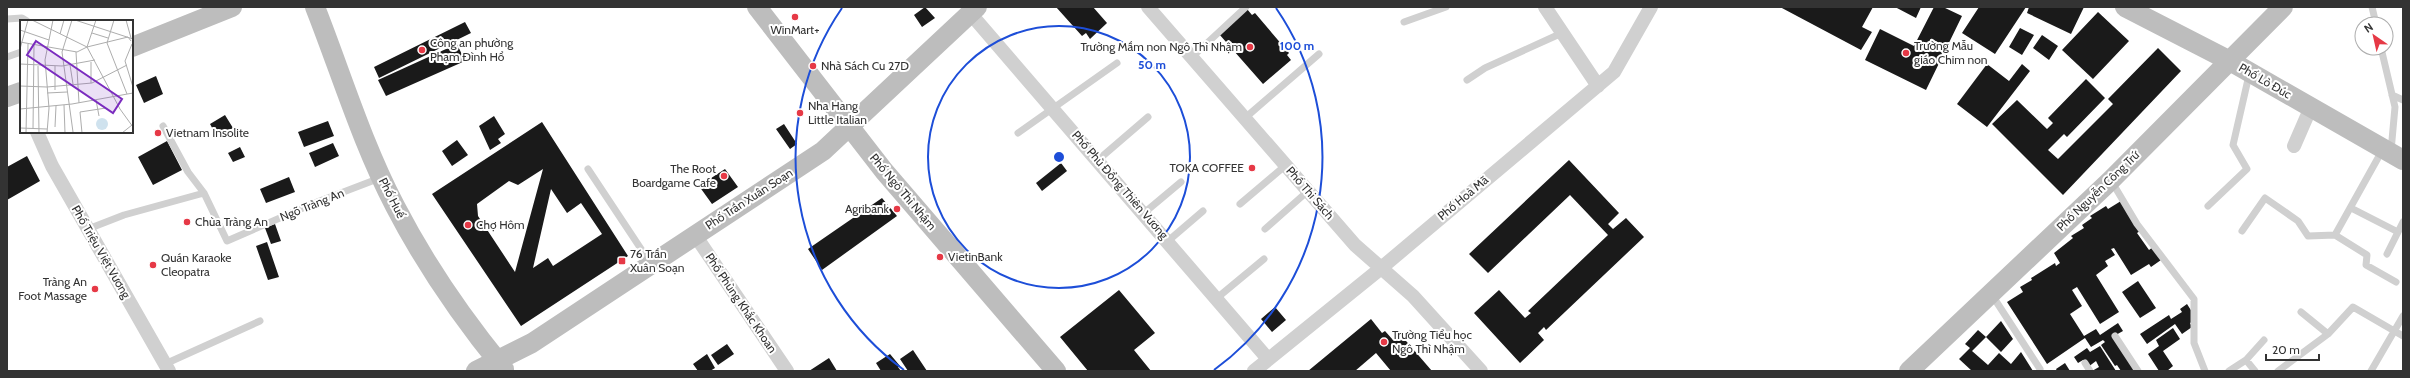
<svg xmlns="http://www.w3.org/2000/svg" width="2410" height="378" viewBox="0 0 2410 378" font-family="Cabin,sans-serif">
  <rect width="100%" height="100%" fill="#fff"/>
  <path fill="#1a1a1a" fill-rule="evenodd" d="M925,7L935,18L922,27L914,15Z
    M1056,7H1093L1107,23L1090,39L1086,33L1082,36Z
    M1780,7H1873L1862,27L1872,32L1861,50Z
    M1895,7H1921L1916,18Z
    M1934,7H1943L1962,16L1926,90L1865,60L1880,29L1914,46Z
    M1979,7H2026L1995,54L1962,33Z
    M2029,7H2084L2071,34L2027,13Z
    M1247,9L1252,15L1255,13L1289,53L1287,55L1291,60L1263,84L1219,34Z
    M2098,12L2129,41L2093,79L2062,50Z
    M465,22L471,33L379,78L374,67Z
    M2020,28L2034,35L2022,55L2009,47Z
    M2042,35L2058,46L2049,60L2033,48Z
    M457,44L465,61L386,96L378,80Z
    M2158,48L2181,71L2063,195L1992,124L2017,100L2047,129L2053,123L2048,118L2086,79L2105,98L2067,137L2064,134L2048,150L2058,159L2113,104L2108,99Z
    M1987,64L2009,81L2022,64L2030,71L1987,127L1957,104Z
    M156,76L163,94L144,103L136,85Z
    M225,115L233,128L217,137L210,124Z
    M494,116L505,134L498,139L501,143L490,150L479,126Z
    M328,121L334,136L304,147L298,132Z
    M542,122L628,256L521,326L432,194ZM543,169L515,272L478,216L477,204L509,181L518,185ZM551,189L567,213L581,203L602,234L553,266L548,258L533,268Z
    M784,124L797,144L790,149L776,129Z
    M457,140L468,155L452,166L442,151Z
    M167,141L182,170L153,185L138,157Z
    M333,143L339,156L315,167L309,153Z
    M240,147L245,157L233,162L228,153Z
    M27,156L40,181L7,200V167Z
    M1569,160L1619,213L1608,224L1613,229L1626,218L1644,237L1546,330L1544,327L1538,333L1544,340L1520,363L1474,313L1499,290L1525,318L1531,313L1528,311L1608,235L1570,195L1488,273L1469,254Z
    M1061,163L1067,171L1042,191L1036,183Z
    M725,169L738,187L712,204L699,186Z
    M289,177L295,192L266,203L260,189Z
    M882,198L897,216L822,270L808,249Z
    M2121,201L2140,231L2137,233L2149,250L2153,247L2161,260L2151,267L2149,264L2131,275L2114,248L2111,249L2115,255L2105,261L2108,266L2096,275L2119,312L2100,324L2077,287L2072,290L2082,306L2070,314L2084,336L2096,329L2100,335L2118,323L2123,331L2114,336L2135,370L2121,371L2117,365L2115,366L2101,345L2105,342L2103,340L2091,347L2085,338L2047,364L2007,302L2023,292L2020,287L2032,280L2031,278L2055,263L2056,266L2060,263L2054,253L2073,238L2071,236L2084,228L2082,225L2092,218L2090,216L2106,206L2108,209Z
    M275,224L281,241L271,244L265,228Z
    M267,242L279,277L268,280L256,246Z
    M2138,281L2156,308L2140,318L2122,292Z
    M1119,290L1155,333L1134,350L1151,371H1088L1060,337Z
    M2187,304L2194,315V321L2190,323L2192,327L2182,334L2175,324L2147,344L2140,334L2169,315L2171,319L2182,312L2180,309Z
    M1275,307L1286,320L1272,332L1261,319Z
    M1371,319L1382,333L1385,331L1393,340L1400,334L1432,371H1391L1376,353L1355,371H1308Z
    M2001,321L2013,339L2001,352L1986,337Z
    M2173,328L2180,339L2163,351L2173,366L2167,371H2159L2148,354L2159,346L2156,340Z
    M1978,330L1986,337L1972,351L1988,365L1999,353L2011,364L2021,352L2033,371H1972L1959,359L1970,348L1965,344Z
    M727,344L734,354L718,365L711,355Z
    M2100,346L2116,371H2092L2099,367L2096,361L2088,367L2083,360L2078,363L2074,357L2087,348L2090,352Z
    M913,350L927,371H908L900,359Z
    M707,354L715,368L710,371H698L693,364Z
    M890,354L900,366L898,367L901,371H881L876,363Z
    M829,358L837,371H809Z
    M2065,363L2070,371H2057L2056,369Z"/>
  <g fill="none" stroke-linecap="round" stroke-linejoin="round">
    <path stroke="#d0d0d0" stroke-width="7" d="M2372,7L2376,24
      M7,19L22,18L27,21
      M1404,22L1446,7
      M2381,48L2395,107L2391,151
      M7,57L21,52
      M1192,57L1246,7
      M1467,80L1485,68L1562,33
      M2392,95L2403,100
      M1245,118L1319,54
      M163,126L188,172L204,193L227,241L312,204L380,178
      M1018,133L1117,63
      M1098,160L1148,117
      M588,169L651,264
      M2112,182L2137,224L2194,299V343L2205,371
      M1240,204L1286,165
      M2208,206L2247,169L2233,145L2249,75
      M2351,208L2398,232
      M1144,213L1181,182
      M88,229L124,215L204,193
      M1265,229L1308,191
      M2242,231L2265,198L2298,221L2308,236L2335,235L2367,255L2366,265L2396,282
      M2335,235L2383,149
      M1168,241L1203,211
      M2387,254L2403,222
      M1992,295L2040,369
      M1217,298L1264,259
      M2301,312L2328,334
      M2115,336L2138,371
      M2246,360L2264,340
      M2085,363L2090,371
      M165,364L260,321
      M2229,371L2246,360L2255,371
      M2278,371L2328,334L2353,307L2403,336
      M2371,371L2403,316"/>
    <path stroke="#d0d0d0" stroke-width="14" d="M1148,7L1355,245L1413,296L1481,371
      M1545,7L1598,86
      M970,13L1268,359
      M37,132L52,166L169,371
      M2294,146L2311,107
      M695,235L787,371
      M1254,371L1380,269L1614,72L1651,7"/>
    <path stroke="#bdbdbd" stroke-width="20" d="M315,7C341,73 362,143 395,206C425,264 463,319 504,369
      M757,7L884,171L1056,371
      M2125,7L2230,61L2403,160
      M132,47L232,7
      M7,97L21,92
      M476,371L532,343L823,151L977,7
      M1909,371L2111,180L2283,7"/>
  </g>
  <g fill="none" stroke="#1d4ed8" stroke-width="2">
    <circle cx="1059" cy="157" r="131"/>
    <path d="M904 370A263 263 0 0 1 842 8M1276 8A263 263 0 0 1 1214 370"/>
  </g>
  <g fill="#e63946" stroke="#fff" stroke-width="1.5">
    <circle cx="795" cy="17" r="4"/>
    <circle cx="1250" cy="47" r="4"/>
    <circle cx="422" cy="50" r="4"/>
    <circle cx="1906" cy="53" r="4"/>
    <circle cx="813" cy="66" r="4"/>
    <circle cx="800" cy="113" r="4"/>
    <circle cx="158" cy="133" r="4"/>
    <circle cx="1252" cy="168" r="4"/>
    <circle cx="724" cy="176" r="4"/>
    <circle cx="897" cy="209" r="4"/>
    <circle cx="187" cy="222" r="4"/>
    <circle cx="468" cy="225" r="4"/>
    <circle cx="940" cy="257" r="4"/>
    <rect x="618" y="257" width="8" height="8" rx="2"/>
    <circle cx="153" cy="265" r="4"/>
    <circle cx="95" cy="289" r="4"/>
    <circle cx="1384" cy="342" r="4"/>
  </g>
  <g text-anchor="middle" stroke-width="4" stroke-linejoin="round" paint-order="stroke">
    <g font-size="12" fill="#333" stroke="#fff" text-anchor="start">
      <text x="795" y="34" text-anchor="middle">WinMart+</text>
      <text x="430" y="47">Công an phường<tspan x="430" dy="14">Phạm Đình Hổ</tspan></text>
      <text x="1914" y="50">Trường Mẫu<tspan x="1914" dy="14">giáo Chim non</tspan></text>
      <text x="1242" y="51" text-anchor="end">Trường Mầm non Ngô Thì Nhậm</text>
      <text x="821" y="70">Nhà Sách Cu 27D</text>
      <text x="808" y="110">Nha Hang<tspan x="808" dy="14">Little Italian</tspan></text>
      <text x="166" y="137">Vietnam Insolite</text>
      <text x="1244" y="172" text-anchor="end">TOKA COFFEE</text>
      <text x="716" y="173" text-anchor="end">The Root<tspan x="716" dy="14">Boardgame Cafe</tspan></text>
      <text x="889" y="213" text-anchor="end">Agribank</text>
      <text x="195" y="226">Chùa Tràng An</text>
      <text x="476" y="229">Chợ Hôm</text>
      <text x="630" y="258">76 Trần<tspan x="630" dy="14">Xuân Soạn</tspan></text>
      <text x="948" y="261">VietinBank</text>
      <text x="161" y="262">Quán Karaoke<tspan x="161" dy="14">Cleopatra</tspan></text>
      <text x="87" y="286" text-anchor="end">Tràng An<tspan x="87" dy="14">Foot Massage</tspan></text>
      <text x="1392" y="339">Trường Tiểu học<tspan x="1392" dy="14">Ngô Thì Nhậm</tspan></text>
    </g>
    <g font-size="12" fill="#333" stroke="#fff">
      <text transform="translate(2265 81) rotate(30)" y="4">Phố Lò Đúc</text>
      <text transform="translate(1120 185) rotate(49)" y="4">Phố Phù Đổng Thiên Vương</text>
      <text transform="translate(2098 191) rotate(-44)" y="4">Phố Nguyễn Công Trứ</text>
      <text transform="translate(903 192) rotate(50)" y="4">Phố Ngô Thì Nhậm</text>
      <text transform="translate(1310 193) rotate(49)" y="4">Phố Thi Sách</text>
      <text transform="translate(392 198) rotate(63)" y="4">Phố Huế</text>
      <text transform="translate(1463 198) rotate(-40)" y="4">Phố Hoà Mã</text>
      <text transform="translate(749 199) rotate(-33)" y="4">Phố Trần Xuân Soạn</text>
      <text transform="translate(312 205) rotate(-22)" y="4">Ngõ Tràng An</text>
      <text transform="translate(101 252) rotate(60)" y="4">Phố Triệu Việt Vương</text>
      <text transform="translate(741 303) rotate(56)" y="4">Phố Phùng Khắc Khoan</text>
    </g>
  </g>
  <g transform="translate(20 20)">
    <rect width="113" height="113" fill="#fff"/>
    <path d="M76 104a6 6 0 1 1 12 0a6 6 0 1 1-12 0Z" fill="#cfe2ee"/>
    <path fill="none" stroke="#adadad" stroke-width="1" d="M12,0L67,27M52,0L42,32L53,112M55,0L113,19M106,0L111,18M0,10L29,20M72,13L88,18M40,14L44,0M0,22L57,32L67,27L108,17L111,21M87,23L107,74M87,23L94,0M112,24L105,41L113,67M67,27L100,89L113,107M67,27L76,0M0,29L8,0M56,32L59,83M0,44L42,46L75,40M50,45L53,64M18,46L19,113M35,46V70M71,63V42M0,66L27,67L72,63L107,45M27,73L47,72M76,80L79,96M44,85L45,113M0,89L52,84L113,73M35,107L36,86M0,108L27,109M13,109L14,25M6,113L8,24M27,113L29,88L25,40L33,0M62,113L60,92L86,88M102,113L112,105"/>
    <path fill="#7b2cbf" fill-opacity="0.15" stroke="#7b2cbf" stroke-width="2" d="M16,21L102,79L93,93L7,35Z"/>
    <rect width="113" height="113" fill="none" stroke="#333" stroke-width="2"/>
  </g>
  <circle cx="1059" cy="157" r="6" fill="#1d4ed8" stroke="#fff" stroke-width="2"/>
  <g font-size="12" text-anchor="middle" font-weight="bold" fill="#1d4ed8" stroke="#fff" stroke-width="4" stroke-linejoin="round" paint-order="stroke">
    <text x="1297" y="50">100 m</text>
    <text x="1152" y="69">50 m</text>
  </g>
  <rect width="2410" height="378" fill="none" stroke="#333333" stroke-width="16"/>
  <g transform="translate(2374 36) rotate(326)"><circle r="19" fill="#ffffff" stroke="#adadad"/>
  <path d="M0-3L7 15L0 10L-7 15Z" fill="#e63946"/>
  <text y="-6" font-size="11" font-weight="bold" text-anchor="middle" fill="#333333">N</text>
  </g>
  <path d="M2266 354v6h53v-6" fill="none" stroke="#333333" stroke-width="2"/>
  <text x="2272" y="354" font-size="12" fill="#333333" stroke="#ffffff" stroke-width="3" paint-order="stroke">20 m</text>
</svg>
